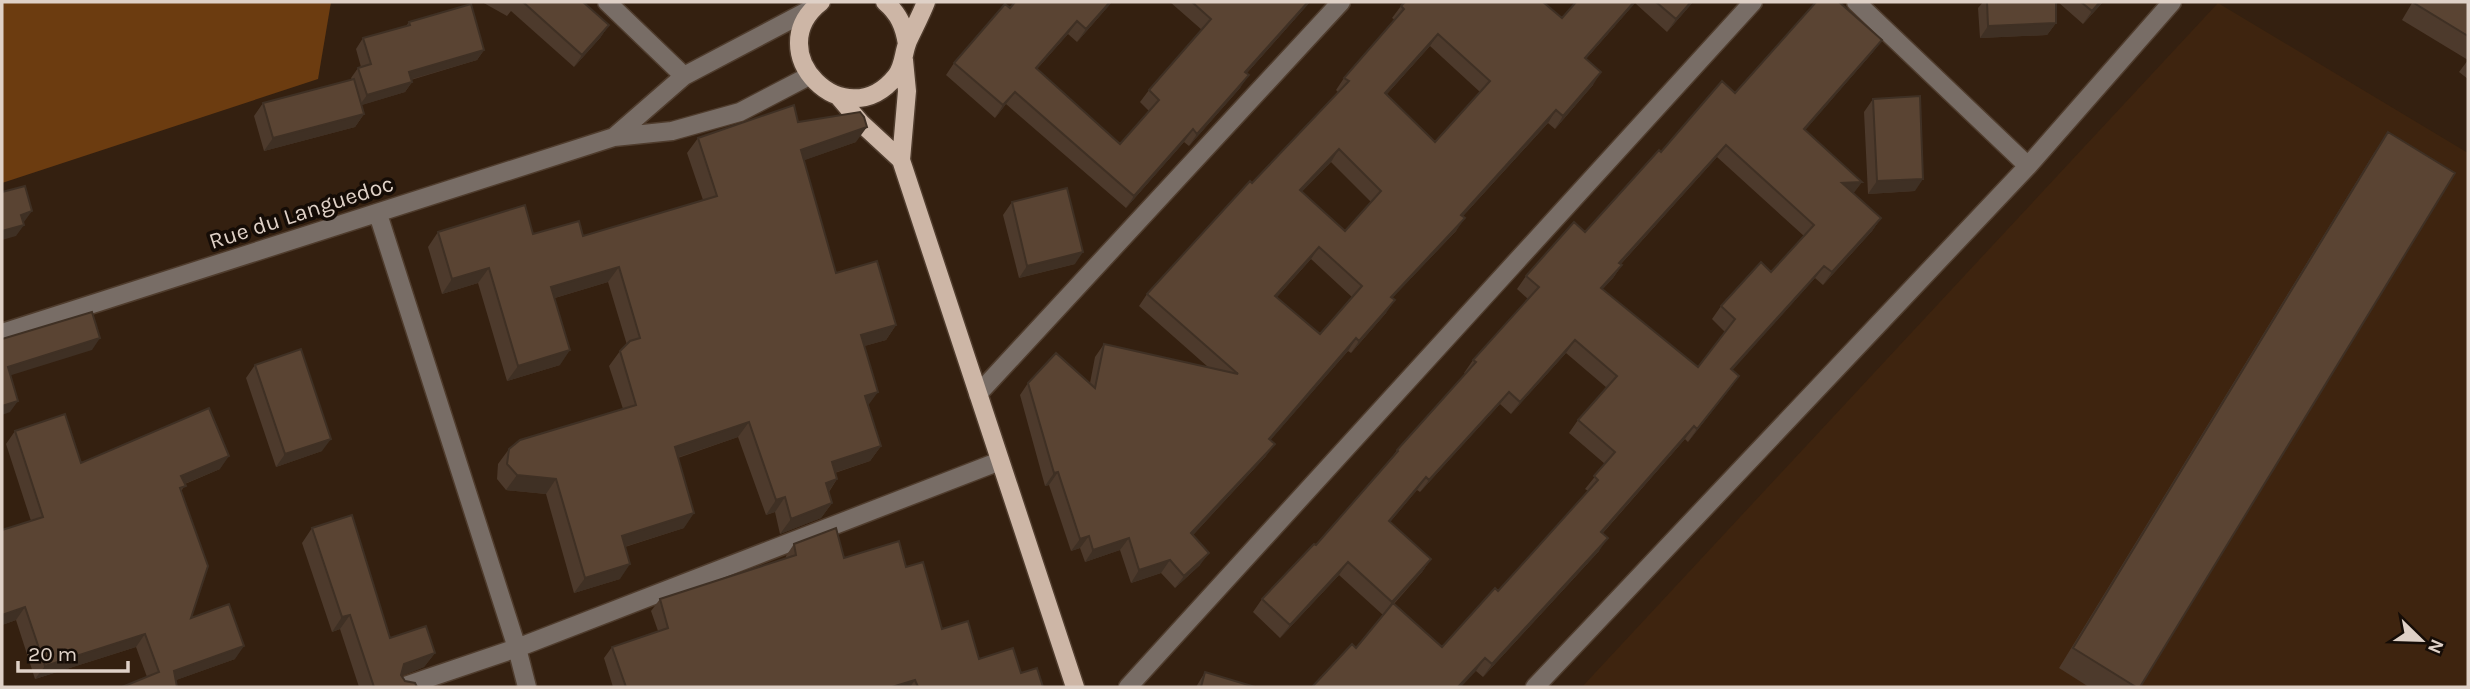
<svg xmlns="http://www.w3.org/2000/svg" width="2470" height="689" viewBox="0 0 2470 689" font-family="Karla,sans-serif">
  <rect width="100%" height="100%" fill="#342010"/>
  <path fill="#3e240f" d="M2218,3L2468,153V687H1582Z"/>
  <path fill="#6c3c10" d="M2,2H331L318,79L2,183Z"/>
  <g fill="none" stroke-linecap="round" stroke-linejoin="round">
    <g stroke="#4f3c2d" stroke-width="21">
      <path id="minor" d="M607,2L684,76
        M1856,2L2028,166
        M614,137L684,76L813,8
        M378,214L517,648L527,687
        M2,333L614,137L672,131L740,112L809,76
        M978,394L1341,2
        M402,687L517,648L1000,461
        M1128,687L1753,2
        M1535,687L2028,166L2172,2"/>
    </g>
    <g stroke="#4f3c2d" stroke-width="21">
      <path id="major" d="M821,2C758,51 845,140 896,76C904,66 903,53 908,41C914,28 921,15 926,2
        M885,2C899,14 904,26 907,44
        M904,60L907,91L901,160L1075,687
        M838,96L861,123L901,160"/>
    </g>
    <use href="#minor" stroke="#786d66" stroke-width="18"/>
    <use href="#major" stroke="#cdb6a6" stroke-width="18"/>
  </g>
  <path fill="#4d3a2c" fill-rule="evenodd" d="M482,2H583L609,25L600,38L574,67L511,11L507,16Z
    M1112,2L1077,42L1068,34L1037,69L1120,144L1149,111L1140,102L1149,90L1202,30L1170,2H1310L1247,73L1240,88L1189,146L1184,142L1126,208L1006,104L995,118L946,75L954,63L1010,8Z
    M1576,2H1693L1667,32L1635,3L1586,59L1593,85L1555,129L1548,123L1463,216L1456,231L1392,298L1386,313L1351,353L1348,351L1270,440L1266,456L1193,535L1200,565L1175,588L1161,573L1131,583L1120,550L1085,562L1080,548L1071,551L1049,485L1045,486L1020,395L1028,383H1090L1095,357L1104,344L1208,367L1139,306L1147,294L1338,92L1336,90L1344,78L1395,20L1392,18L1401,6L1562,18ZM1430,46L1480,92L1435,142L1387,94ZM1331,162L1371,202L1345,231L1301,192ZM1311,259L1352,297L1320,334L1277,297Z
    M1983,2H2056V23L2047,35L1980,38L1978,8Z
    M2058,2H2103L2083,24Z
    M2410,2H2468V79L2459,72L2468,60L2402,20L2412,3Z
    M409,22L484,50L477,60L411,80L412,82L405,92L361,105L364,114L355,127L264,151L254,116L263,103L352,80L351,78L358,68L361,67L356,49L363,38L406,26Z
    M1873,52L1805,130L1862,182L1853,193L1881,218L1872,231L1823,285L1815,278L1732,370L1739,376L1688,442L1685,439L1603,533L1599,551L1483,677L1476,671L1356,648L1383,615L1339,575L1280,638L1253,612L1262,599L1316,545L1388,463L1397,450L1465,374L1464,373L1473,360L1528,299L1517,289L1526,276L1585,232L1661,152L1735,93ZM1717,157L1804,236L1771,272L1721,306L1712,319L1725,332L1698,367L1602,289L1613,278L1622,265L1621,264ZM1566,353L1607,388L1578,420L1569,433L1605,464L1585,489L1588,491L1498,591L1442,647L1394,604L1422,572L1431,559L1390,522L1417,490L1420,492L1500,404L1511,414Z
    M1873,99L1915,191L1868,194L1864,112Z
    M798,122L856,142L804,160L836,273L896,325L886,340L864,346L868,406L881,446L870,461L835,473L837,479L829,492L832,503L821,518L780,534L775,512L766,515L738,437L678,458L684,528L625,547L620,579L574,593L546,494L506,490L497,479L498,464L509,449L623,409L609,366L620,351L627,345L608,282L555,298L560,365L507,381L478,283L442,294L428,247L438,232L583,236L703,200L687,153L698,138Z
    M2388,132L2140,687H2089L2059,668L2374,153Z
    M1012,202L1075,264L1019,278L1003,215Z
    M255,365L322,451L276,467L246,378Z
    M15,431L81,463L220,469L185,484L181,492L191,618L235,659L176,680L147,677L136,647L35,679L16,620L2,625V530L31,521L6,444Z
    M312,528L390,638L435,653L424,667L402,676L405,681L417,687H359L340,629L332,632L302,543Z
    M794,544L844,558L906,567L942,629L979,659L1021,673L1043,687H613L604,658L612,647L658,631L651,611L660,599L786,558V556Z
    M1205,672L1255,687H1196Z"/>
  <path fill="#3f3024" d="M1110,2H1112L1077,42L1086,29Z
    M1308,2H1310L1237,84L1245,72Z
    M1634,2H1636L1576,70L1585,58Z
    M1691,2H1693L1667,32L1676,19Z
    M2100,2H2103L2083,24L2092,11Z
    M1077,21L1068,34L1027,80L1036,68Z
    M2056,23L2047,35L1980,38L1988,26Z
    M609,25L600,38L574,67L582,55Z
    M1438,34L1430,46L1377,105L1385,93Z
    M1882,40L1873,52L1795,142L1804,129Z
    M484,50L477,60L402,82L409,72Z
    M1601,72L1593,85L1555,129L1563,116Z
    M1249,75L1240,88L1189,146L1197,134Z
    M412,82L405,92L359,106L367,95Z
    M1015,92L1006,104L995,118L1003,105Z
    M1556,110L1548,123L1453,227L1461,215Z
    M364,114L355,127L264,151L273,138Z
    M867,127L856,142L791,165L801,150Z
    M1193,129L1184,142L1126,208L1134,196Z
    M1726,145L1717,157L1610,276L1619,263Z
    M1339,149L1331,162L1291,203L1300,190Z
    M1923,179L1915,191L1868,194L1877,181Z
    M1862,182L1853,194L1842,183Z
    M32,211L24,222L21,215Z
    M1465,218L1456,231L1382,309L1391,297Z
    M1881,218L1872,231L1823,285L1832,272Z
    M24,225L16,236L2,240V231Z
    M1319,247L1311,259L1267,308L1275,296Z
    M1083,252L1075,264L1019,278L1027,266Z
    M1622,265L1613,278L1592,301L1601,288Z
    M1824,266L1815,278L1722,382L1731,369Z
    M619,267L608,282L541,302L551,287Z
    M489,268L478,283L442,294L452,279Z
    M1395,300L1386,313L1351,353L1359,341Z
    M896,325L886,340L851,350L861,335Z
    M100,338L92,350L2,378L8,367Z
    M1356,338L1348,351L1261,451L1269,439Z
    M1575,340L1566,353L1511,414L1520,402Z
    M570,350L560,365L507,381L518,366Z
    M1739,376L1730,389L1688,442L1697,429Z
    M878,392L867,407L865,396Z
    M1509,392L1500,404L1420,492L1429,480Z
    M18,401L10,412L2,415V406Z
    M749,422L738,437L664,462L675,447Z
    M1694,426L1685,439L1592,545L1601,532Z
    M331,439L322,451L276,467L285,454Z
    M1275,444L1266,456L1183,546L1191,533Z
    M881,446L870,461L821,477L832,462Z
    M229,456L220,469L172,489L181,476Z
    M1058,472L1049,485L1045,486L1054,473Z
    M517,475L556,479L546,494L506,490Z
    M1426,477L1417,490L1380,534L1389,521Z
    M837,479L827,494L826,483Z
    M785,497L775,512L766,515L776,500Z
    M832,503L821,518L780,534L791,519Z
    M694,513L684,528L611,551L622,536Z
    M1089,536L1080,548L1071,551L1080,539Z
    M1129,538L1120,550L1085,562L1093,550Z
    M1608,538L1599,551L1483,677L1492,664Z
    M1209,553L1200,565L1175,588L1184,576Z
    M1431,559L1422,572L1383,615L1392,602Z
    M1170,560L1161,573L1131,583L1139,570Z
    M1348,562L1339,575L1280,638L1290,625Z
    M630,564L620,579L574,593L585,578Z
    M25,607L16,620L2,625V615Z
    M350,615L340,629L332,632L342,617Z
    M145,634L136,647L35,679L45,666Z
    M244,646L235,659L165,684L174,671Z
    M435,653L424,667L394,679L404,664Z
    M1485,658L1476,671L1461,687H1458Z
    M915,680L910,687H892Z"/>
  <path fill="#5a4433" stroke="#3f3024" stroke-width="2" fill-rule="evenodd" d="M523,2H583L609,25L582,55Z
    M1015,2H1110L1086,29L1077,21L1036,68L1120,144L1159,100L1149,90L1211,19L1192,2H1308L1245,72L1249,75L1197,134L1193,129L1134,196L1015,92L1003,105L954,63L1005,4L1010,8Z
    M1405,2H1543L1562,18L1576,2H1634L1585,58L1601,72L1563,116L1556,110L1461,215L1465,218L1391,297L1395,300L1359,341L1356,338L1269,439L1275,444L1191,533L1209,553L1184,576L1170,560L1139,570L1129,538L1093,550L1089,536L1080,539L1058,472L1054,473L1028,383L1056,353L1095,388L1104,344L1238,374L1147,294L1250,181L1252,183L1349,81L1344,78L1404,9L1401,6ZM1438,34L1490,81L1435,142L1385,93ZM1339,149L1381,191L1345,231L1300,190ZM1319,247L1362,286L1320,334L1275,296Z
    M1656,2H1691L1676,19Z
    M1816,2H1839L1882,40L1804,129L1862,182L1842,183L1881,218L1832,272L1824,266L1731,369L1739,376L1697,429L1694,426L1601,532L1608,538L1492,664L1485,658L1458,687H1312L1352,644L1356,648L1393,603L1442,647L1495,588L1498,591L1598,480L1594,476L1615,452L1578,420L1617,376L1575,340L1520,402L1509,392L1429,480L1426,477L1389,521L1431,559L1392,602L1348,562L1290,625L1262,599L1314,544L1316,545L1398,451L1397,450L1476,362L1473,360L1539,287L1526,276L1574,222L1585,232L1659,150L1661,152L1722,81L1735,93ZM1726,145L1814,225L1771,272L1761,262L1721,306L1735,319L1698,367L1601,288L1622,265L1619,263Z
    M1987,2H2056V23L1988,26Z
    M2081,2H2100L2092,11Z
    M2415,2H2468V36L2414,3Z
    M471,4L484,50L409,72L412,82L367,95L358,68L371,64L363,38L410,25L409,22Z
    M354,79L364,114L273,138L263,103Z
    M1920,96L1923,179L1877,181L1873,99Z
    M794,105L798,122L860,112L864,117L867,127L801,150L836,273L877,261L896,325L861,335L878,392L865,396L881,446L832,462L837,479L826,483L832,503L791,519L785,497L776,500L749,422L675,447L694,513L622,536L630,564L585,578L556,479L517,475L507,464L509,449L520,440L636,405L620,351L630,341L640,338L619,267L551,287L570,350L518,366L489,268L452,279L438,232L525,205L533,234L579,221L583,236L717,196L698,138Z
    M2388,132L2455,173L2140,687H2136L2073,648Z
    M25,186L32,211L21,215L24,225L2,231V192Z
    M1067,188L1083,252L1027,266L1012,202Z
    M92,312L100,338L8,367L18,401L2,406V339Z
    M301,349L331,439L285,454L255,365Z
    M209,408L229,456L181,476L186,486L180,488L208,566L191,618L229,604L244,646L174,671L177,687H122L159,672L145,634L45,666L25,607L2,615V530L43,517L15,431L65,414L81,463Z
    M352,515L390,638L426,626L435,653L404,664L401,675L405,681L415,683L417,687H374L350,615L342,617L312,528Z
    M836,528L844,558L899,541L906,567L923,562L942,629L968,621L979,659L1013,648L1021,673L1037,668L1043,687H918L915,680L892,687H626L612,647L668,628L660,599L796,555L794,544Z
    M1205,672L1255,687H1201Z"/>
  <g text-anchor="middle" stroke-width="7" stroke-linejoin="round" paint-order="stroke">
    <g font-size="23" fill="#dfd1c7" stroke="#150c06">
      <text transform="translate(301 212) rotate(-18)" y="8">Rue du Languedoc</text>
    </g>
  </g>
  <rect width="2470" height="689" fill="none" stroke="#dfd1c7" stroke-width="7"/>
  <g transform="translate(2421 640) rotate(113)" stroke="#150c06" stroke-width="5" paint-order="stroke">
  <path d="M0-5L12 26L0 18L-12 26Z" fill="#dfd1c7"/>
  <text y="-10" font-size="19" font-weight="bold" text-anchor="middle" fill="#dfd1c7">N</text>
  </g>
  <path d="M18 661v10h110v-10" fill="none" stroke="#dfd1c7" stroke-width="3.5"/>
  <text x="28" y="661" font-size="21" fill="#dfd1c7" stroke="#150c06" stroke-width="5" paint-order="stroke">20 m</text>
</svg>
